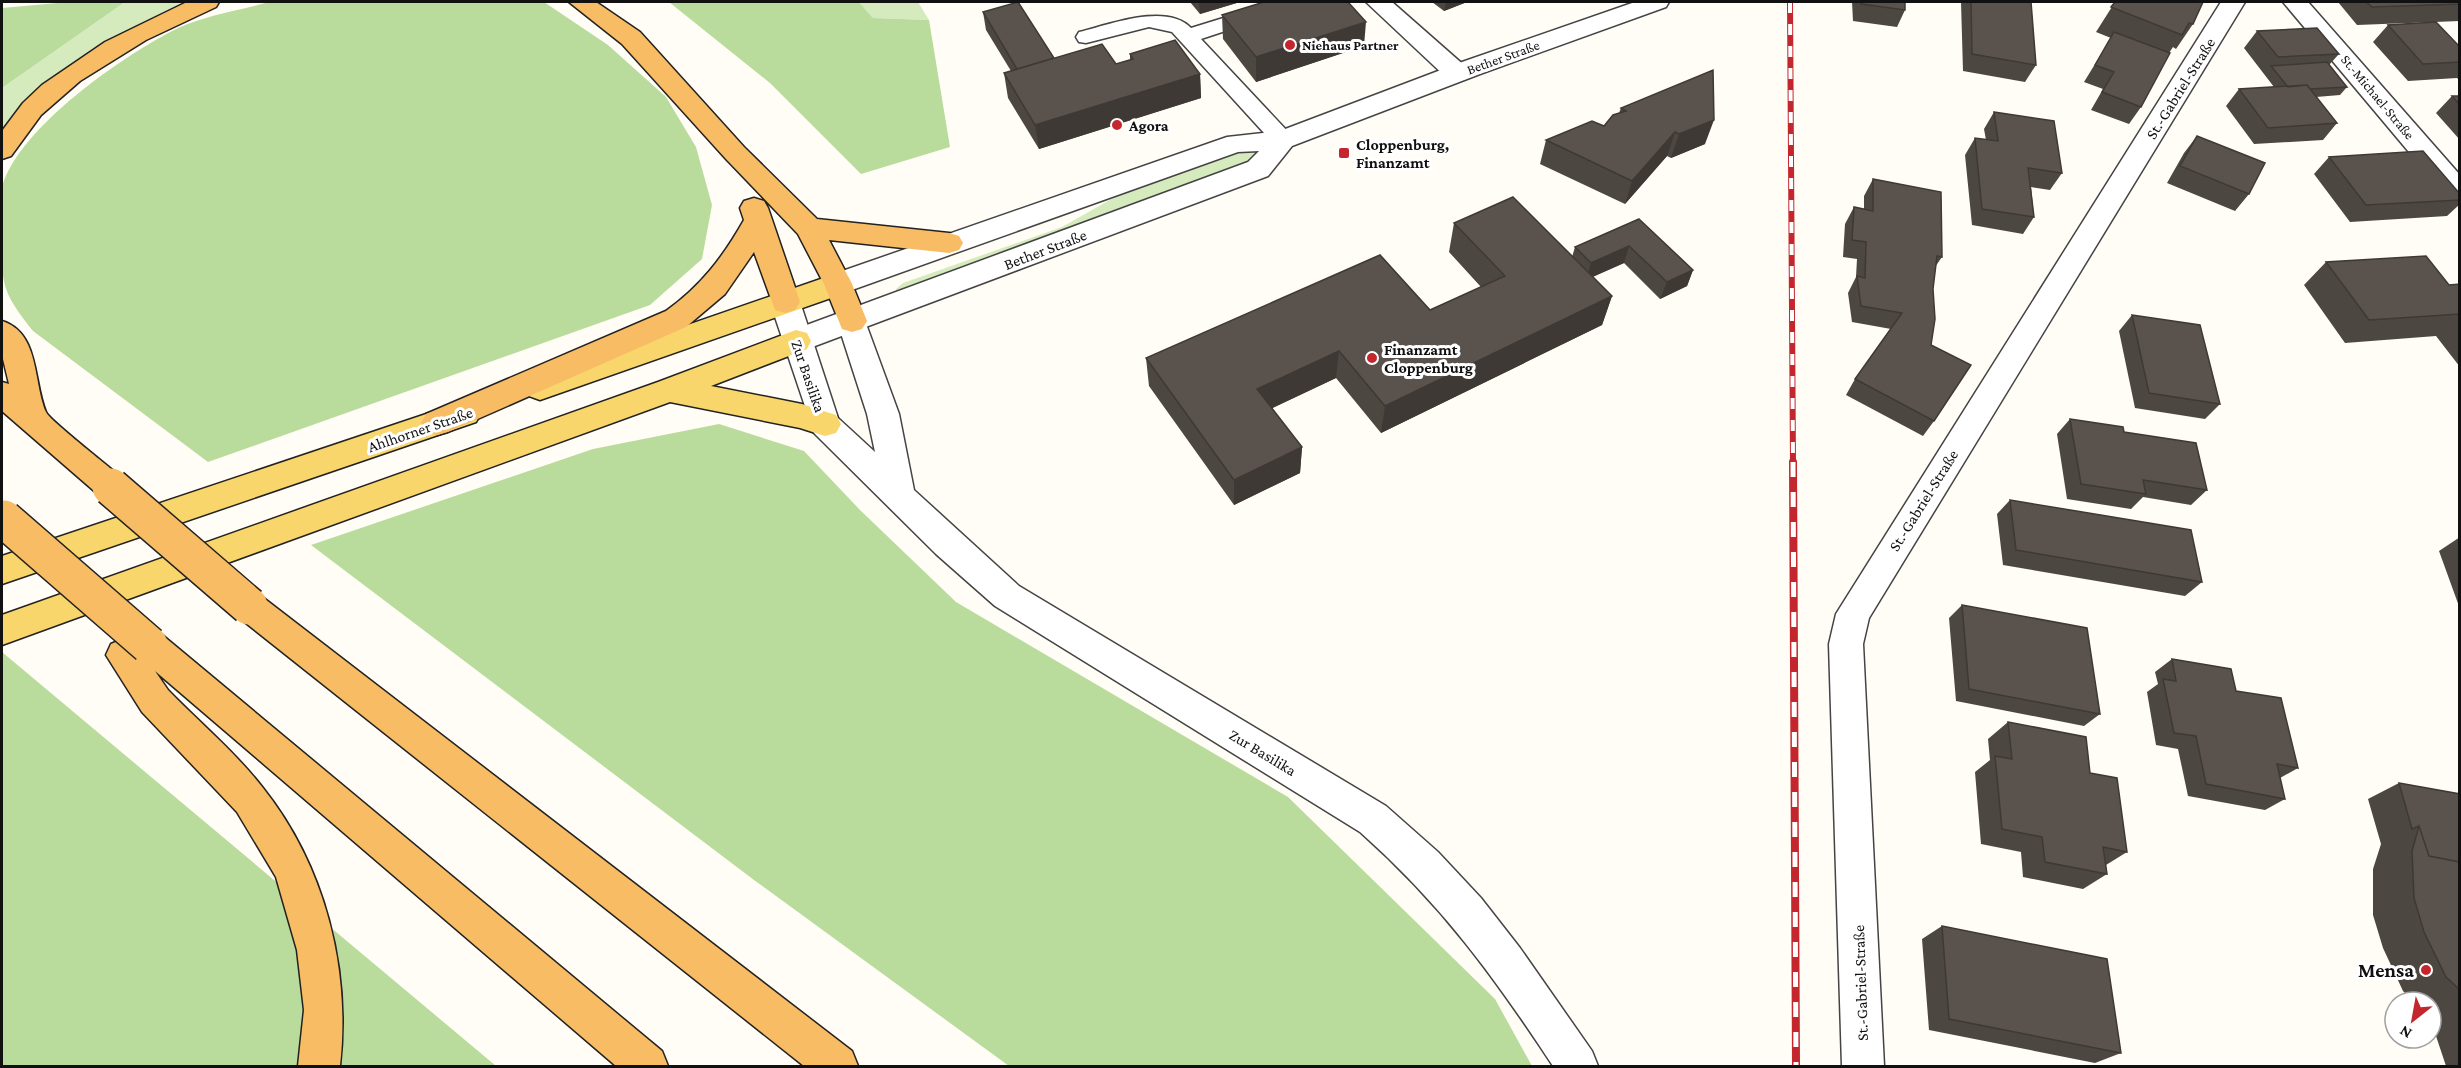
<svg xmlns="http://www.w3.org/2000/svg" width="2461" height="1068" viewBox="0 0 2461 1068" font-family="'Crimson Pro',serif">
  <rect width="100%" height="100%" fill="#fffdf5"/>
  <path fill="#d5ebbd" d="M125,2H183C122,33 36,74 2,135V88Z
    M859,2H918L929,20L873,18Z
    M1242,149L1257,150L1260,155L1259,160L898,295L896,289L903,283L1062,227L1131,188Z"/>
  <path fill="#b9dc9c" d="M69,2H125L2,88V8Z
    M269,2H544L608,45L666,97L696,147L712,205L702,259L650,305L208,462L33,331C0,289 2,285 2,232C2,218 0,199 2,187C19,127 124,55 178,28C203,16 241,10 269,2Z
    M669,2H859L873,18L929,20L950,147L861,174L770,83Z
    M719,424L804,451L860,510L956,602L1288,797L1495,999L1532,1066H1009L754,880L311,545L593,449Z
    M2,652L496,1066H2Z"/>
  <g fill="none" stroke-linecap="round" stroke-linejoin="round">
    <g stroke="#444" stroke-width="3">
      <path id="service" d="M1275,2H1304L1301,6L1201,39L1291,135L1294,140L1291,145L1283,147L1275,145L1172,32L1149,27L1086,43L1079,42L1076,37L1079,32C1108,25 1167,2 1191,28Z"/>
    </g>
    <g stroke="#444" stroke-width="3">
      <path id="minor" d="M1366,2H1392L1466,67L1470,73L1466,79L1457,81L1448,79Z
        M2221,2H2245L1869,618L1863,644L1884,1066H1842L1829,644L1836,614Z
        M2283,2H2308L2460,175V203L2450,201Z
        M785,291L795,294L800,302L838,418L875,452L867,414L837,321L842,313L852,310L862,313L899,414L914,490L1019,586L1386,806L1438,852L1481,898L1520,948L1592,1051L1598,1066H1553C1493,975 1442,905 1360,832L995,606L936,554L814,433L770,302L775,294Z"/>
    </g>
    <g stroke="#444" stroke-width="3">
      <path id="tertiary" d="M1635,2H1669L1666,7L1480,74L1292,146L1268,176L807,349L796,352L785,349L781,341L785,333L1248,162L1259,151L1238,152L838,295L828,292L824,284L828,276L1227,137L1280,131L1462,62Z"/>
    </g>
    <g stroke="#222" stroke-width="3">
      <path id="primary" d="M838,273L848,276L852,284L848,292L540,400L529,396L525,388L529,380Z
        M796,330L807,333L811,341L807,349L711,386L802,404L836,415L841,424L836,433L825,436L800,428L670,402L2,645V615L658,382Z
        M465,401L476,404L481,413L476,422L2,584V556Z"/>
    </g>
    <g stroke="#222" stroke-width="3">
      <path id="trunk" d="M187,2H219L216,7L146,40L80,81L41,115L11,156L2,159V131L23,103L42,85L105,42Z
        M569,2H596L640,32L744,147L817,219L949,233L959,236L963,243L959,250L949,253L829,240L852,284L867,321L862,329L852,332L842,329L824,284L798,234L726,159L622,44Z
        M754,198L764,201L768,208L800,302L795,310L785,313L775,310L754,252L725,294L686,327L448,432L437,435L426,432L421,423L426,414L666,311C701,286 723,257 744,220L740,208L744,201Z
        M2,321C40,333 33,382 46,412C49,420 111,468 122,478L127,487L122,496L111,500L100,496L2,411V382L9,384L2,355Z
        M249,591L261,596L852,1051L858,1066H804L237,616L232,606L237,596Z
        M149,630L161,634L662,1051L668,1066H616L155,671L168,690C198,721 236,753 263,788C325,866 351,969 340,1066H298L304,1010L297,950L276,877L237,812L142,712L106,655L111,644L123,639L133,643L137,634Z"/>
    </g>
    <use href="#service" fill="#fff" fill-rule="evenodd"/>
    <use href="#minor" fill="#fff" fill-rule="evenodd"/>
    <use href="#tertiary" fill="#fff" fill-rule="evenodd"/>
    <use href="#primary" fill="#f9d66b" fill-rule="evenodd"/>
    <use href="#trunk" fill="#f7bc64" fill-rule="evenodd"/>
    <g stroke="#c4262e" stroke-width="6">
      <path id="rail-far1" d="M1790,2L1793,464"/>
    </g>
    <g stroke="#c4262e" stroke-width="8">
      <path id="rail" d="M1793,462L1796,1066"/>
    </g>
    <use href="#rail-far1" stroke="#fff" stroke-width="4" stroke-dasharray="11" stroke-linecap="butt"/>
    <use href="#rail" stroke="#fff" stroke-width="5" stroke-dasharray="15" stroke-linecap="butt"/>
    <g stroke="#222" stroke-width="40" stroke-linecap="butt">
      <path id="trunk-bridge" d="M111,487L249,606
        M4,519L149,645"/>
    </g>
    <use href="#trunk-bridge" stroke="#f7bc64" stroke-width="37"/>
  </g>
  <path fill="#4d4742" d="M1190,2H1240L1200,14Z
    M1432,2H1467L1444,11Z
    M1852,2H1905V10L1897,27L1853,21Z
    M1961,2H2031L2036,65L2025,82L1963,71Z
    M2115,2L2193,24L2176,49L2173,47L2169,53L2141,107L2129,124L2091,110L2103,89L2084,82L2111,38L2096,32Z
    M2338,2H2460V21L2357,25Z
    M983,12L1054,58L1116,64L1130,60V54L1200,74L1201,98L1039,149L1008,98L1004,73L1011,71L986,30Z
    M1222,15L1364,46L1256,82L1223,39Z
    M2388,25L2460,45V81L2457,78L2408,81L2373,42Z
    M2257,31L2339,54L2329,65L2347,87L2340,95L2316,97L2337,123L2323,140L2254,144L2226,106L2239,89L2274,87L2244,48Z
    M2452,96H2460V140L2436,113Z
    M1621,108L1705,144L1671,158L1667,156L1625,204L1540,164L1546,140L1604,126L1619,113Z
    M1994,112L2062,173L2050,190L2031,187L2034,217L2023,234L1972,225L1965,155L1975,138L1986,140L1984,129Z
    M2197,136L2249,194L2235,211L2167,183L2184,153Z
    M2329,157L2460,194V204L2447,216L2350,222L2314,174Z
    M1873,179L1942,257L1935,267L1933,289L1931,345L1934,421L1923,436L1846,395L1855,379L1891,329L1852,322L1848,293L1856,277L1857,259L1843,257L1845,224L1854,207L1864,209V196Z
    M1639,219L1693,270L1687,286L1660,299L1624,263L1592,277L1612,296L1602,325L1381,433L1336,378L1272,408L1302,447L1300,473L1234,505L1149,386L1146,358L1430,310L1481,287L1449,252L1454,223L1572,257L1575,247Z
    M2326,262L2449,285L2460,284V367L2436,336L2345,343L2304,285Z
    M2132,315L2220,404L2205,419L2135,408L2119,331Z
    M2070,419L2124,432L2207,490L2191,505L2143,497L2131,509L2067,499L2057,434Z
    M2010,500L2202,582L2185,596L2003,565L1997,514Z
    M2460,537V609L2439,551Z
    M1962,605L2100,714L2084,726L1956,701L1949,618Z
    M2172,659L2236,691L2298,768L2280,778L2285,799L2265,810L2188,796L2178,749L2156,745L2147,692L2158,684L2155,672Z
    M2008,722L2090,773L2127,852L2106,865L2107,874L2083,889L2023,877L2021,852L1981,844L1975,772L1990,760L1988,739Z
    M2399,783L2460,794V1066H2446L2431,1021V1002H2414L2403,991L2383,948L2373,915V869L2381,844L2368,799Z
    M1942,926L2121,1053L2095,1063L1929,1030L1922,939Z"/>
  <path fill="#3f3936" d="M1199,2H1240L1200,14Z
    M1446,2H1467L1444,11Z
    M1366,22L1364,46L1256,82V57Z
    M1200,74L1201,98L1039,149L1035,125Z
    M1714,120L1705,144L1671,158L1679,134Z
    M1675,132L1667,156L1625,204L1632,181Z
    M1629,246L1624,263L1586,280L1591,263Z
    M1693,270L1687,286L1660,299L1667,282Z
    M1612,296L1602,325L1381,433L1385,406Z
    M1339,351L1336,378L1256,416L1257,389Z
    M1302,447L1300,473L1234,505V480Z"/>
  <path fill="#5a524d" stroke="#3f3936" stroke-width="1.5" d="M1018,2L1054,58L1017,69L983,12Z
    M1264,2H1348L1366,22L1256,57L1222,15Z
    M1861,2H1905V10L1861,4Z
    M1971,2H2031L2036,65L1972,54Z
    M2115,2H2203L2193,24L2189,23L2182,35L2111,7Z
    M2366,2H2460V4L2372,7Z
    M2436,22L2458,45H2460V62L2423,64L2388,25Z
    M2317,28L2339,54L2278,57L2257,31Z
    M2114,32L2170,53L2141,107L2102,92L2114,72L2095,65Z
    M1175,40L1200,74L1035,125L1004,73L1102,44L1116,64L1133,59L1130,54Z
    M2327,62L2347,87L2310,89L2307,85L2288,87L2271,66Z
    M1713,70L1714,120L1679,134L1675,132L1632,181L1546,140L1592,121L1604,126L1613,115L1626,111L1621,108Z
    M2307,85L2337,123L2268,128L2239,89Z
    M2452,96H2460V105Z
    M1994,112L2054,121L2062,173L2028,168L2034,217L1982,209L1975,138L1998,141Z
    M2197,136L2265,163L2249,194L2180,166Z
    M2423,151L2460,194V200L2366,205L2329,157Z
    M1873,179L1941,192L1942,257L1937,256L1933,289L1935,319L1931,345L1971,365L1934,421L1855,379L1902,313L1861,306L1857,276L1865,278L1866,242L1852,240L1854,207L1873,211Z
    M1513,197L1612,296L1385,406L1339,351L1257,389L1302,447L1234,480L1146,358L1380,255L1430,310L1505,276L1454,223Z
    M1639,219L1693,270L1667,282L1629,246L1591,263L1575,247Z
    M2426,256L2449,285L2460,284V314L2369,320L2326,262Z
    M2132,315L2200,325L2220,404L2149,393Z
    M2070,419L2123,427L2124,432L2196,443L2207,490L2143,480L2146,494L2081,484Z
    M2010,500L2191,530L2202,582L2016,550Z
    M1962,605L2087,628L2100,714L1969,689Z
    M2172,659L2231,669L2236,691L2281,698L2298,768L2277,764L2285,799L2206,784L2196,736L2174,733L2163,679L2176,681Z
    M2008,722L2086,737L2090,773L2117,778L2127,852L2103,847L2107,874L2045,862L2042,837L2002,829L1995,756L2012,759Z
    M2399,783L2460,794V862L2429,856L2419,826L2412,829Z
    M2419,826L2429,856L2460,862V990L2446,977L2424,932L2414,898L2412,851Z
    M1942,926L2107,959L2121,1053L1949,1019Z"/>
  <g fill="#c4262e" stroke="#fff" stroke-width="2">
    <circle cx="1290" cy="45" r="6"/>
    <circle cx="1117" cy="125" r="6"/>
    <rect x="1338" y="147" width="12" height="12" rx="3"/>
    <circle cx="1372" cy="358" r="6"/>
    <circle cx="2426" cy="970" r="6"/>
  </g>
  <g text-anchor="middle" stroke-width="6" stroke-linejoin="round" paint-order="stroke">
    <g font-size="14" font-weight="bold" fill="#111" stroke="#fff" text-anchor="start">
      <text x="1302" y="50">Niehaus Partner</text>
    </g>
    <g font-size="14" fill="#111" stroke="#fff">
      <text transform="translate(1503 57) rotate(-20)" y="5">Bether Straße</text>
      <text transform="translate(2378 97) rotate(50)" y="5">St.-Michael-Straße</text>
    </g>
    <g font-size="16" fill="#111" stroke="#fff">
      <text transform="translate(2180 88) rotate(-58)" y="6">St.-Gabriel-Straße</text>
      <text transform="translate(1045 249) rotate(-21)" y="6">Bether Straße</text>
      <text transform="translate(809 376) rotate(71)" y="6">Zur Basilika</text>
      <text transform="translate(420 429) rotate(-19)" y="6">Ahlhorner Straße</text>
      <text transform="translate(1923 500) rotate(-58)" y="6">St.-Gabriel-Straße</text>
      <text transform="translate(1263 752) rotate(31)" y="6">Zur Basilika</text>
      <text transform="translate(1860 983) rotate(-92)" y="6">St.-Gabriel-Straße</text>
    </g>
    <g font-size="16" font-weight="bold" fill="#111" stroke="#fff" text-anchor="start">
      <text x="1129" y="131">Agora</text>
      <text x="1356" y="150">Cloppenburg,<tspan x="1356" dy="18">Finanzamt</tspan></text>
      <text x="1384" y="355">Finanzamt<tspan x="1384" dy="18">Cloppenburg</tspan></text>
    </g>
    <g font-size="20" font-weight="bold" fill="#111" stroke="#fff" text-anchor="end">
      <text x="2414" y="977">Mensa</text>
    </g>
  </g>
  <rect width="2461" height="1068" fill="none" stroke="#111111" stroke-width="6"/>
  <g transform="translate(2413 1020) rotate(211)"><circle r="28" fill="#ffffff" stroke="#a0a0a0" stroke-width="1.5"/>
  <path d="M0-4.5L10 22L0 15L-10 22Z" fill="#c4262e"/>
  <text y="-9" font-size="16" font-weight="bold" text-anchor="middle" fill="#111111">N</text>
  </g>
</svg>
